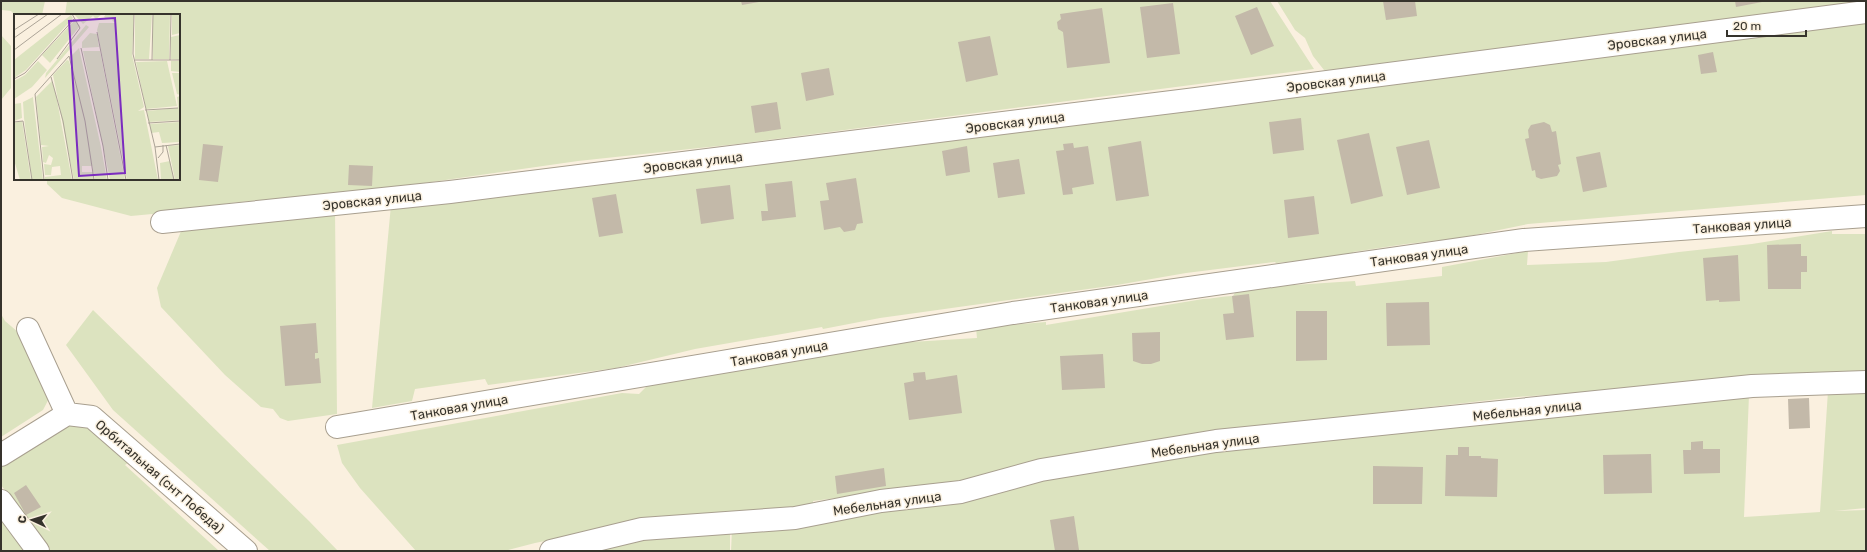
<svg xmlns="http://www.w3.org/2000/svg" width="1867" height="552" viewBox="0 0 1867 552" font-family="Rubik,sans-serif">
  <rect width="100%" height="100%" fill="#faf0df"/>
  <path fill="#dce3bf" d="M1,1H45L42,15H15L11,11L2,10L1,15Z
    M67,1H1270L1314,69L737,144L578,161L390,188L230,203L184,211L131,216L62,198L47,184V179H179V15H65Z
    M1277,1H1866V2L1377,68L1324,70L1313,56L1305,38L1295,30Z
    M1866,18V195L1528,224L1460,238L1406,244L1353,252V256L1276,263L1275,262L1186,273L1117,285L880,318L823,329L822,327L695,349L616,368L488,385L485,379L415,389L412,401L372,408L391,205Z
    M1,35L11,46V88L1,100Z
    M335,211L337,414L288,421L280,418L273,409L261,407L225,375L161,307L157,288L182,229Z
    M1832,231V234H1866V372L1517,397L1211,432L968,481L813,501V506L643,521L535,543L504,551H416L360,488L342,463L337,445L622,393L639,394L650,383L815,358L894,343L977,338L976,328L1046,322V325L1203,299C1213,299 1222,296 1233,296L1236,291L1278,286L1355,281L1356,286L1442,276V267L1528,251L1527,265L1606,262L1679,252L1752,244Z
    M93,310L309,521L338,551H270L113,410L66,345Z
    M1,314L5,321L25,338L55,387L43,410L1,437Z
    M1866,390V508L1834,511L1866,510V551H731L732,530L1118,462L1749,395L1744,517L1820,512L1828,391Z
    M83,413L137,456L125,465L219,551H50L1,485V467Z
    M1,515L27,551H1Z
    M730,529V551H589L643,539Z"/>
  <path fill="#c3b9a9" d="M741,1H759V2L742,5Z
    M1383,1H1415L1417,16L1386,20Z
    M1735,1H1762V2L1736,7Z
    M1173,3L1180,54L1147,58L1140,7Z
    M1257,7L1274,46L1251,55L1235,16Z
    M1102,8L1110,63L1067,68L1063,32L1058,29L1057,22L1061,19L1060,14Z
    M990,36L998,75L966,82L958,42Z
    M1713,52L1717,72L1701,74L1698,55Z
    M829,68L834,95L806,101L801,73Z
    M777,102L781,129L755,133L751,106Z
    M1301,118L1304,150L1273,154L1269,122Z
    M1544,122L1550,125L1552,132L1556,131L1561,164L1558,165L1560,171L1557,176L1541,179L1536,177L1535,170L1532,171L1525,139L1529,138L1528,130L1531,125Z
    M1369,133L1383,196L1351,204L1337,140Z
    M1429,140L1440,188L1407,195L1396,147Z
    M1141,141L1149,196L1116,201L1108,147Z
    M1073,143L1074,148L1088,146L1094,184L1072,188L1073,194L1063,195L1056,151L1064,150L1063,144Z
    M203,144L223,146L218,182L199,180Z
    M967,146L970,172L946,176L942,151Z
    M1600,152L1607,187L1583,192L1576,157Z
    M1019,159L1025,194L998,198L993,163Z
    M349,165L373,166L372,186L348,185Z
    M856,178L863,223L857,224L855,230L844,232L840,227L824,230L820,201L829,200L826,183Z
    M792,181L796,217L762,221L761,211H768L765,184Z
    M730,185L734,219L701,224L696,189Z
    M616,194L623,233L599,237L592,198Z
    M1314,196L1319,234L1288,238L1284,200Z
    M1801,244V256H1807V272H1801V289H1768L1767,245Z
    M1738,255L1740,301L1719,302V300L1706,301L1703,258Z
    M1249,294L1254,337L1226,340L1223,314L1234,313L1232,296Z
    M1429,302L1430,345L1387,346L1386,303Z
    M1296,311H1327V360L1296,361Z
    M316,323L318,353H315V359L319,358L321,383L285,386L280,326Z
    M1160,332V361L1151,364H1142L1133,361L1132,333Z
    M1103,354L1105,388L1062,390L1060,356Z
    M925,372L926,380L957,375L962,413L909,420L904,383L914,381L913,373Z
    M1809,398L1810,428L1789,429L1788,399Z
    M1703,441V449H1720V473L1684,474L1683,450H1691V442Z
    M1458,447H1469V456H1481V458L1498,459L1497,497L1445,496L1446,455H1458Z
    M1651,454L1652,493L1604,494L1603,455Z
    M1373,466L1423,467L1422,504H1373Z
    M884,468L886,486L837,494L835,476Z
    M26,485L41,507L26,515L14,493Z
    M1074,516L1079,550L1055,551L1050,520Z"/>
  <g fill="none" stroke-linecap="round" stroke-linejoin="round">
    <g stroke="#a89f8f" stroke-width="24">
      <path id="minor" d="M162,222L450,192L1196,99L1866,12
        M28,329L67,414
        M337,427L1013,313L1524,240L1866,216
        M1,455L67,414L92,417L246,551
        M1,501L38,551
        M551,551L642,529L795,518L881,501L961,492L1041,470L1216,441L1752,386L1866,382"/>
    </g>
    <use href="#minor" stroke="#fff" stroke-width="22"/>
  </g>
  <g text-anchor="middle" stroke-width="3" stroke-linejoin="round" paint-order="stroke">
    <g font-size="13" fill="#36332c" stroke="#faf0df">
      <text transform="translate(1657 39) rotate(-7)" y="5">Эровская улица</text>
      <text transform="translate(1336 81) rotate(-7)" y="5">Эровская улица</text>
      <text transform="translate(1015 122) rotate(-7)" y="5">Эровская улица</text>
      <text transform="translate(693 162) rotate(-7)" y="5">Эровская улица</text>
      <text transform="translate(372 200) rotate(-6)" y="5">Эровская улица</text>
      <text transform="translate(1742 225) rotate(-4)" y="5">Танковая улица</text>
      <text transform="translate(1419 255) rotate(-8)" y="5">Танковая улица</text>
      <text transform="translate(1099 301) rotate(-8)" y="5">Танковая улица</text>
      <text transform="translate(779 353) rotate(-10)" y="5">Танковая улица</text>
      <text transform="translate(459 407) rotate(-10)" y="5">Танковая улица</text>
      <text transform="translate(1527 410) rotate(-6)" y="5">Мебельная улица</text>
      <text transform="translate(1205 445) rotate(-8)" y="5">Мебельная улица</text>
      <text transform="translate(160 476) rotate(41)" y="5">Орбитальная (снт Победа)</text>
      <text transform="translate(887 503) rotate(-8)" y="5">Мебельная улица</text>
    </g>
  </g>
  <g transform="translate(14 14)">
    <rect width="166" height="166" fill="#faf0df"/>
    <path d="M60,0H88L82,5L79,2L69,10ZM92,0H120L118,41L130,93L124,97L130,96L144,166H113L83,16L85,9H103L98,7L100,4L93,5L90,3ZM121,0H138L135,45H121ZM139,0H156L155,45H139ZM158,0H166V19L158,21ZM57,1L59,4L12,56L0,64V46ZM61,6L66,12L36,49L28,41ZM72,11L75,13L31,64L32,59ZM76,19L83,20L85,33L68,34V28ZM166,21V46L157,45V23ZM65,34L87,133L93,166H81L56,43ZM69,37H86L111,166H96ZM53,46L55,47L69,99L78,152H68V158H79V166H60L39,61ZM24,47L33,56L18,73L0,85V67L11,61ZM153,47L163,92L132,95L122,48ZM157,47H166V58L157,57ZM158,59H166V81L163,80ZM38,67L42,81L58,166H31V163L47,161L46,152L38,153L37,161H31L30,150L37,151L39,144L35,141L32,149L29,148L28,133L35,132L27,131L22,83ZM166,82V106L135,108L133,97L164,94L163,83ZM19,83V84L29,166H18L10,104L9,88ZM7,89L8,104L0,107V90ZM8,107L17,166H6L0,146V109ZM166,108V128L148,129L145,118L137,119L136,110ZM166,131V166H161L154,132ZM156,147L160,166H147L146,149Z" fill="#dce3bf"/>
    <path fill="none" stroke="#aca497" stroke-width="1" d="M120,0L119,40L141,133M0,16L25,0M83,18L112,166M0,24L34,0M67,34L89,132L94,166M0,36L48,0M55,42L71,107L80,166M43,45L66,14L58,0M121,46H166M138,46L139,0M156,46L157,0M37,63L49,107L59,166M0,65L11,59L61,4M131,96L164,94M0,108L9,107L18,166M134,109L166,107M152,131L160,166M144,144L149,138V131M30,166L21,80L55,42M145,166L141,133L166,130"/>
    <path fill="#7b2cbf" fill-opacity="0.15" stroke="#7b2cbf" stroke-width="2" d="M101,4L111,159L65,162L55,7Z"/>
    <rect width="166" height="166" fill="none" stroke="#36332c" stroke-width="2"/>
  </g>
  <rect width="1867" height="552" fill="none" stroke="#36332c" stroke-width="4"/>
  <g transform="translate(32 520) rotate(274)" stroke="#faf0df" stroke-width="3" paint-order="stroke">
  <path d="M0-3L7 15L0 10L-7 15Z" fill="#36332c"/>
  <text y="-6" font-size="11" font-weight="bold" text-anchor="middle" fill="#36332c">С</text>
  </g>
  <path d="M1727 30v6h79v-6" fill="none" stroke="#36332c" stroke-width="2"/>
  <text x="1733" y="30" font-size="12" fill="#36332c" stroke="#faf0df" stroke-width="3" paint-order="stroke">20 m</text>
</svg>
